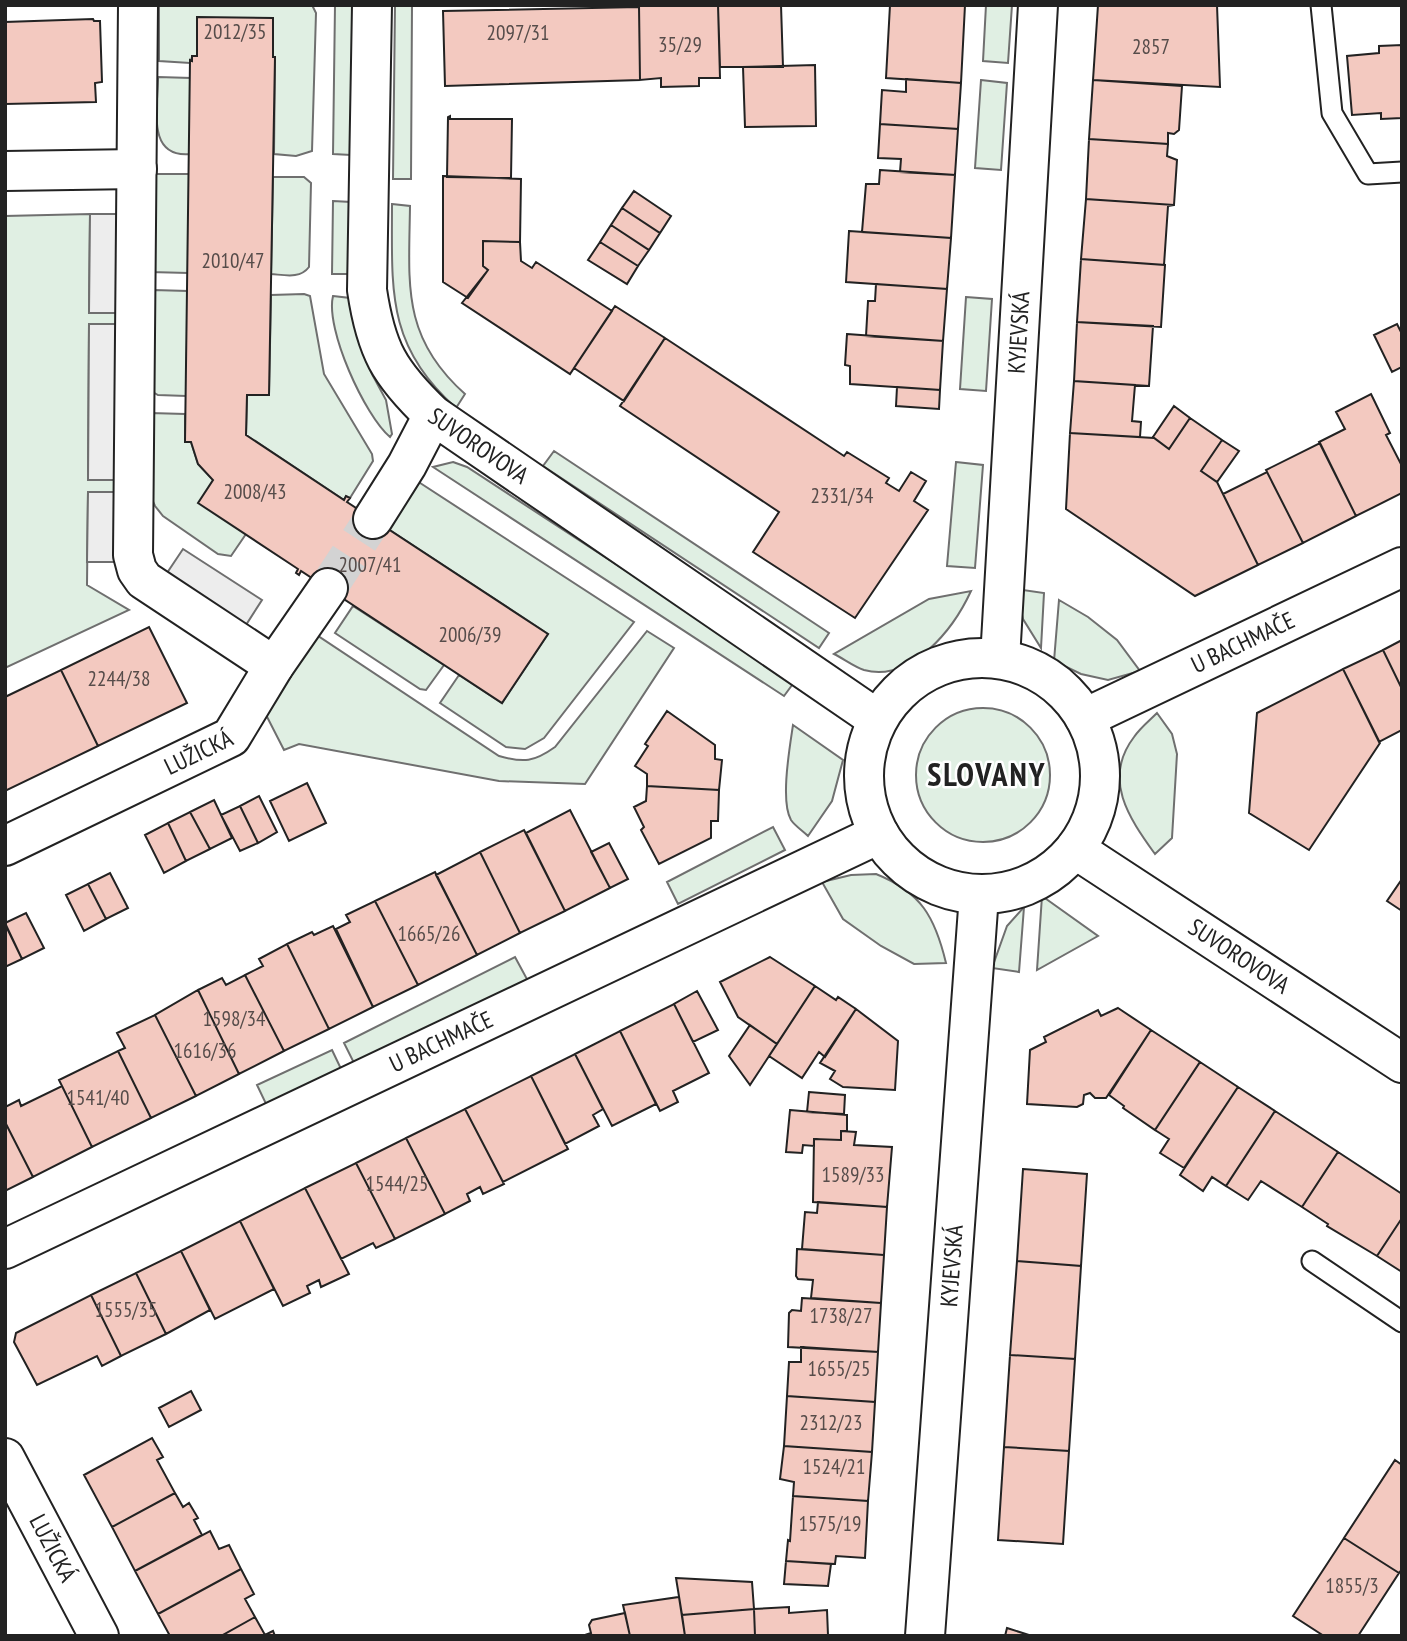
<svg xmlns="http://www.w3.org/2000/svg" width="1407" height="1641" viewBox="0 0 1407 1641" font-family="'PT Sans Narrow',sans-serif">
  <rect width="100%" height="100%" fill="#fff"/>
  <path fill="#e0efe3" stroke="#6f6f6f" stroke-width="2" d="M159,5H312L316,13L312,151L296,156L274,154L275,57L197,56L192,57L190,63L159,61Z
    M335,5H353L351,155L333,154Z
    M395,5H412L411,179H393Z
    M986,5H1012L1008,63L983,61Z
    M158,77L191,78L190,154C146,158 158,107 158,77Z
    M981,80L1007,83L1001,170L975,168Z
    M151,174H190L188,273L150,272Z
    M273,177H304L311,183L309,267C300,279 285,275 271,274Z
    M333,201L351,202L350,274H332Z
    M392,204L410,206C409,284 401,337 465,394L456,408C386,346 392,290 392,204Z
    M90,214L89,312L119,313V324H89L88,480H118L117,492H88L87,585L129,610L5,668V216Z
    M153,290L188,291L186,396L158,395L151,391Z
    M304,294L310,296L324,374L372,454L373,461L350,498L346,496L344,500L246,435L247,395H269L271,295Z
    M333,296L350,298L361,347L372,374L386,400L392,434L390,437C365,416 325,329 333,296Z
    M966,297L992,299L986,391L960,389Z
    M150,413L185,414V441L191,442L198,464L213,480L246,534L231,556L218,554L163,516L155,506L147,488Z
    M554,451L829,633L819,648L543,466Z
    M453,462L467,467L795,681L784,696L433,467Z
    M956,462L983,465L975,568L947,566Z
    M414,479L634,622L544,738L525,749L506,747L440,703L459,675L502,703L548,634L385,527Z
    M1016,589L1044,593L1041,648L1023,619Z
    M971,591C954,628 912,683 864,670C854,667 844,659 834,654L929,599Z
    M1059,600L1088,617L1117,640L1140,671L1108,680L1081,674L1054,661Z
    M353,606L444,665L426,690L420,689L335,633Z
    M647,631L674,648L585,784L499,781L299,744L284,750L262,707L312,632L499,756C524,763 534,762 555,747Z
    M916 775a67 67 0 1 1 134 0a67 67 0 1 1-134 0Z
    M1157,713L1172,734L1177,754L1172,838L1155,854C1129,818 1102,779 1134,737C1140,728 1149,721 1157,713Z
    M793,725L843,760L832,801L808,836C803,831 795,826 791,820C780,801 790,746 793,725Z
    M773,827L785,850L678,904L667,882Z
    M876,874C921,892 935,917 946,963L914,964L881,946L843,919L822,882L851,875Z
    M1042,896L1098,936L1037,970Z
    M1024,907L1019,972L992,968L1007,926Z
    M515,957L528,981L356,1067L344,1043Z
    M332,1050L343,1073L268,1108L257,1085Z"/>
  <path fill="#ededed" stroke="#6f6f6f" stroke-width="2" d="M90,214H119V313H89Z
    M89,324H119L118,480H88Z
    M88,492H117V562H87Z
    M183,549L262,600L244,628L165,576Z"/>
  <path fill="#f3c9c0" stroke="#222" stroke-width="2" d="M639,5H718L720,78H699V86L661,87V78L640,80Z
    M718,5H781L783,67H720Z
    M890,5H965L961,83L886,78Z
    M1098,5H1217L1220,87L1093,80Z
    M639,7L640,80L445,86L443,11Z
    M197,17L273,18V57H275L269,395H247L246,435L344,500L346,496L350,498L347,502L548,634L502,703L301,571L299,575L296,573L298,569L198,503L213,480L198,464L191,442H185L190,60L192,61V56H197Z
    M93,19L94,21H100L102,82L95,83L96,102L5,104V22Z
    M1402,45V118L1381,119V113L1352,115L1347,56L1379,53V46Z
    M815,65L816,126L745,127L743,67Z
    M906,79L961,83L958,129L880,124L882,90L906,92Z
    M1093,80L1182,86L1179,130L1174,134L1168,133V144L1089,139Z
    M450,116V119H512L511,178L447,177L448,117Z
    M880,124L958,129L955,175L900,172L901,159L878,158Z
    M1089,139L1168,144L1167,156L1177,160L1174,205L1086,199Z
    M880,170L955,175L951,238L862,232L866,184H879Z
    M443,176L521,179L520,242L483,241V266L488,270L468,298L443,282Z
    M634,191L671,216L660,233L622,208Z
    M1086,199L1174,205L1168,206L1164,265L1081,259Z
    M622,208L660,233L649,250L611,225Z
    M611,225L649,250L638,266L600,242Z
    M849,231L951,238L947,289L846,282Z
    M483,241L520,242L521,261L532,268L536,262L612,311L570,374L462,303L488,270L483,266Z
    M600,242L638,266L627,284L588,260Z
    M1081,259L1165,265L1161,327L1077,322Z
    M876,284L947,289L943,341L866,336L868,301H875Z
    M615,306L665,338L624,401L574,368Z
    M1077,322L1153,326L1149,386L1074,381Z
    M1397,324L1402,334V367L1392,372L1374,335Z
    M847,334L943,341L940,390L850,384V366L845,365Z
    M665,338L844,456L847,452L889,478L886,483L899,491L911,472L926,481L914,501L928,510L855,618L753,552L779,512L620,406Z
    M1074,381L1135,385L1132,421L1141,422L1140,437L1070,433Z
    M897,387L940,390L939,409L896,406Z
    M1371,394L1390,433L1386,435L1402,466V493L1356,516L1319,442L1345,429L1336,412Z
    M1174,406L1190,418L1169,449L1153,437Z
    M1190,418L1222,440L1201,471L1217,482L1258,565L1195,596L1066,509L1070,433L1154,438L1169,449Z
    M1222,440L1239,451L1217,482L1201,471Z
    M1320,443L1356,516L1303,543L1266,470Z
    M1267,472L1303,543L1258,565L1223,494Z
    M149,627L187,703L98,746L61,670Z
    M1402,640V689L1383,650Z
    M1383,650L1402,689V730L1379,742L1343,669Z
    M1343,669L1380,743L1309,850L1249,813L1257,713Z
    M61,670L98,746L5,791V697Z
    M667,711L715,745V759L722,760L719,790L647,786V774L635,766L648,746L645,744Z
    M307,783L326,823L289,841L270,801Z
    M647,786L719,790L718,821H711V838L659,864L641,830L644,827L634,807L646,801Z
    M259,796L277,832L258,843L240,806Z
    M214,800L232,838L210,849L190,812Z
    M240,806L258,843L240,851L221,815Z
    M570,810L610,888L565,911L526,833Z
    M190,812L210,849L186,861L168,823Z
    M168,823L186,861L164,873L145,835Z
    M524,830L565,911L520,933L480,852Z
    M609,843L628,879L610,888L591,852Z
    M480,852L520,933L477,955L436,875Z
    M435,872L477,955L418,985L375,901Z
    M110,873L128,908L106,919L88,884Z
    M1402,879V911L1387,901Z
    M88,884L106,919L84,931L66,895Z
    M375,901L418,985L373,1007L336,929L350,922L346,915Z
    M26,913L44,948L22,959L5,923Z
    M5,924L22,959L5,967Z
    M333,926L373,1007L329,1029L287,944L312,932L314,935Z
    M287,944L329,1029L284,1051L245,975L263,966L259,959Z
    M770,957L815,986L777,1044L738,1017L720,982Z
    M245,975L284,1051L239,1074L198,990L222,978L226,985Z
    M815,986L836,1000L838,997L856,1009L825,1057L819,1052L802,1078L769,1056Z
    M198,990L239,1074L196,1096L155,1015Z
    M697,991L718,1030L693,1042L674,1004Z
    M674,1004L709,1073L673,1091L678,1102L660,1111L620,1031Z
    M1118,1008L1151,1030L1106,1098H1095L1090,1093L1084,1095L1083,1104L1077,1107L1027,1104L1030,1050L1046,1042L1044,1037L1098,1010L1101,1016Z
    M856,1009L898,1041L895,1090L843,1087L830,1079L835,1071L820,1063Z
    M155,1015L196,1096L151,1118L118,1051L125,1048L117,1033Z
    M750,1025L777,1044L750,1085L729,1056Z
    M1151,1030L1200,1062L1155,1130L1123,1108L1124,1106L1109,1095Z
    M620,1031L656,1104L612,1126L575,1054Z
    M118,1051L151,1118L92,1147L59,1080Z
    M575,1054L603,1109L593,1115L599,1126L565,1144L531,1076Z
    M1200,1062L1238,1087L1184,1168L1160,1153L1169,1139L1155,1130Z
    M531,1076L568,1149L503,1182L465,1109Z
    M62,1086L92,1147L33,1177L5,1122V1107L19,1100L21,1106Z
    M1238,1087L1275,1111L1226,1186L1212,1177L1203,1191L1180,1175Z
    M809,1092L845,1095L844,1114L807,1112Z
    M465,1109L504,1184L483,1194L480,1187L467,1194L470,1201L445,1214L406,1138Z
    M790,1110L847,1115V1131H841V1140L814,1139V1146L803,1145L802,1153L786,1152Z
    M1275,1111L1338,1152L1302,1207L1261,1181L1248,1200L1226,1186Z
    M5,1122L33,1177L5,1191Z
    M841,1131L856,1132L854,1145L892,1147L887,1207L813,1202L814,1139L841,1140Z
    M406,1138L445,1214L395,1239L356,1163Z
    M1338,1152L1402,1194V1218L1377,1256L1327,1226L1328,1224L1302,1207Z
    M356,1163L395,1239L376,1248L373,1243L341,1259L305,1188Z
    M1023,1169L1087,1174L1081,1266L1017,1261Z
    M305,1188L349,1274L321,1287L319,1280L307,1286L310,1293L283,1306L240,1221Z
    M818,1202L887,1207L884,1255L802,1249L805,1212L817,1213Z
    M1402,1218V1272L1377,1256Z
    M240,1221L274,1289L215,1319L181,1251Z
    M797,1249L884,1255L881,1303L811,1298L813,1280L798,1279L796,1276Z
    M181,1251L210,1310L166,1334L136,1273Z
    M1017,1261L1081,1266L1075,1359L1010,1355Z
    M136,1273L166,1334L121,1356L91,1295Z
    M91,1295L121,1356L102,1366L97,1356L37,1385L14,1342L16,1333Z
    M802,1298L881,1303L878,1352L788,1347L789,1313L792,1310L801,1311Z
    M801,1347L878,1352L875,1402L787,1396L789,1362H801Z
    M1010,1355L1075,1359L1069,1451L1004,1447Z
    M191,1391L201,1410L169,1427L159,1408Z
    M787,1396L875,1402L872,1452L784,1446Z
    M152,1438L163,1457L157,1460L175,1493L112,1527L84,1475Z
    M784,1446L872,1452L868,1501L793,1496L794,1482L780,1479Z
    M1004,1447L1069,1451L1063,1544L998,1540Z
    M1395,1460L1402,1465V1569L1399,1573L1344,1538Z
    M175,1493L183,1507L189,1503L198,1518L194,1520L202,1535L135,1571L112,1527Z
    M793,1496L868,1501L865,1558L836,1556L835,1564L786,1561L788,1540L790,1541Z
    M210,1531L219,1549L229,1545L241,1569L158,1614L135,1571Z
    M1344,1538L1399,1573L1358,1636H1324L1293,1616Z
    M786,1561L831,1564L828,1586L784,1584Z
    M241,1569L254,1594L245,1599L255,1617L221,1636H170L158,1614Z
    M676,1578L752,1582L754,1609L682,1615Z
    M679,1597L685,1636H630L623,1605Z
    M789,1607V1613L827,1610L828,1635L831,1636H755L754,1609Z
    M754,1609L755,1636H685L682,1615Z
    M625,1613L630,1636H582L591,1633L589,1625L592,1620Z
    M255,1617L265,1635L273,1631L275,1636H221Z
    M1007,1628L1032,1636H1005Z"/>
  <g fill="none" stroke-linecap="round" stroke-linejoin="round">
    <path stroke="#d3d3d3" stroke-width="38" stroke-dasharray="38 19" stroke-linecap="butt" d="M328,588L373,519"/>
    <g stroke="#222" stroke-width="23">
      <path id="service" d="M1321,5L1332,113L1368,174L1402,172
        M1312,1261L1402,1322"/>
    </g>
    <g stroke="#222" stroke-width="42">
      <g id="minor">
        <path d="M138,5L133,555L137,570L144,580L274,666"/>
        <path id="s1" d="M372,5L367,290C376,350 389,373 433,415L877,719"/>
        <path d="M5,171L137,169"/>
        <path d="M373,519L407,465L433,415"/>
        <circle cx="982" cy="776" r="118"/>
        <path id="s2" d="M1000,659L1038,5"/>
        <path id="s3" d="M1085,718L1402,567"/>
        <path id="s4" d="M5,846L231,737L274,666L328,588"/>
        <path id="s5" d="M1075,849L1402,1063"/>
        <path id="s6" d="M5,1249L879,834"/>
        <path id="s7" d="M5,1458L99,1636"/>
        <path id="s8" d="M925,1636L979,895"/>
      </g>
    </g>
    <use href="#service" stroke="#fff" stroke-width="19"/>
    <use href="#minor" stroke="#fff" stroke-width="38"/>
  </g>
  <g text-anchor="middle" stroke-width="5" stroke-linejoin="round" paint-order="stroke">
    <g font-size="21" fill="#564c4a">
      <text x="235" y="39">2012/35</text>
      <text x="518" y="40">2097/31</text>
      <text x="680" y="52">35/29</text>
      <text x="1151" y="54">2857</text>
      <text x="233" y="268">2010/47</text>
      <text x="255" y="499">2008/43</text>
      <text x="842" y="503">2331/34</text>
      <text x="370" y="572">2007/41</text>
      <text x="470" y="642">2006/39</text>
      <text x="119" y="686">2244/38</text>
      <text x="429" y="941">1665/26</text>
      <text x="234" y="1026">1598/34</text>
      <text x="205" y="1058">1616/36</text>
      <text x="98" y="1105">1541/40</text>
      <text x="853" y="1182">1589/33</text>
      <text x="397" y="1191">1544/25</text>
      <text x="126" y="1317">1555/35</text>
      <text x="841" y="1323">1738/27</text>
      <text x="839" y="1376">1655/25</text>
      <text x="831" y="1430">2312/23</text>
      <text x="834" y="1474">1524/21</text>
      <text x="830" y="1531">1575/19</text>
      <text x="1352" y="1593">1855/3</text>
    </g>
    <g font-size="24" fill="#222" stroke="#fff">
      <text dy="8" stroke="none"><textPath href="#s2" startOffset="327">KYJEVSKÁ</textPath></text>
      <text dy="8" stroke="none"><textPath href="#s1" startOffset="485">SUVOROVOVA</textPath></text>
      <text dy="8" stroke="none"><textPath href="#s3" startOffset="175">U BACHMAČE</textPath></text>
      <text dy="8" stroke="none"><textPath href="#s4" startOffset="215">LUŽICKÁ</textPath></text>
      <text dy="8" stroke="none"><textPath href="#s5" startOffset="196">SUVOROVOVA</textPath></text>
      <text dy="8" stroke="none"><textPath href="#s6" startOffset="483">U BACHMAČE</textPath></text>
      <text dy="8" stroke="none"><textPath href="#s8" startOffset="371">KYJEVSKÁ</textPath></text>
      <text dy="8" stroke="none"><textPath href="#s7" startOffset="102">LUŽICKÁ</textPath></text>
    </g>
    <g font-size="32" font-weight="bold" letter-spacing="2" fill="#222" stroke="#fff">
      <text x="987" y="786">SLOVANY</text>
    </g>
  </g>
  <rect width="1407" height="1641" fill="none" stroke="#222222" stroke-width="14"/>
</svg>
